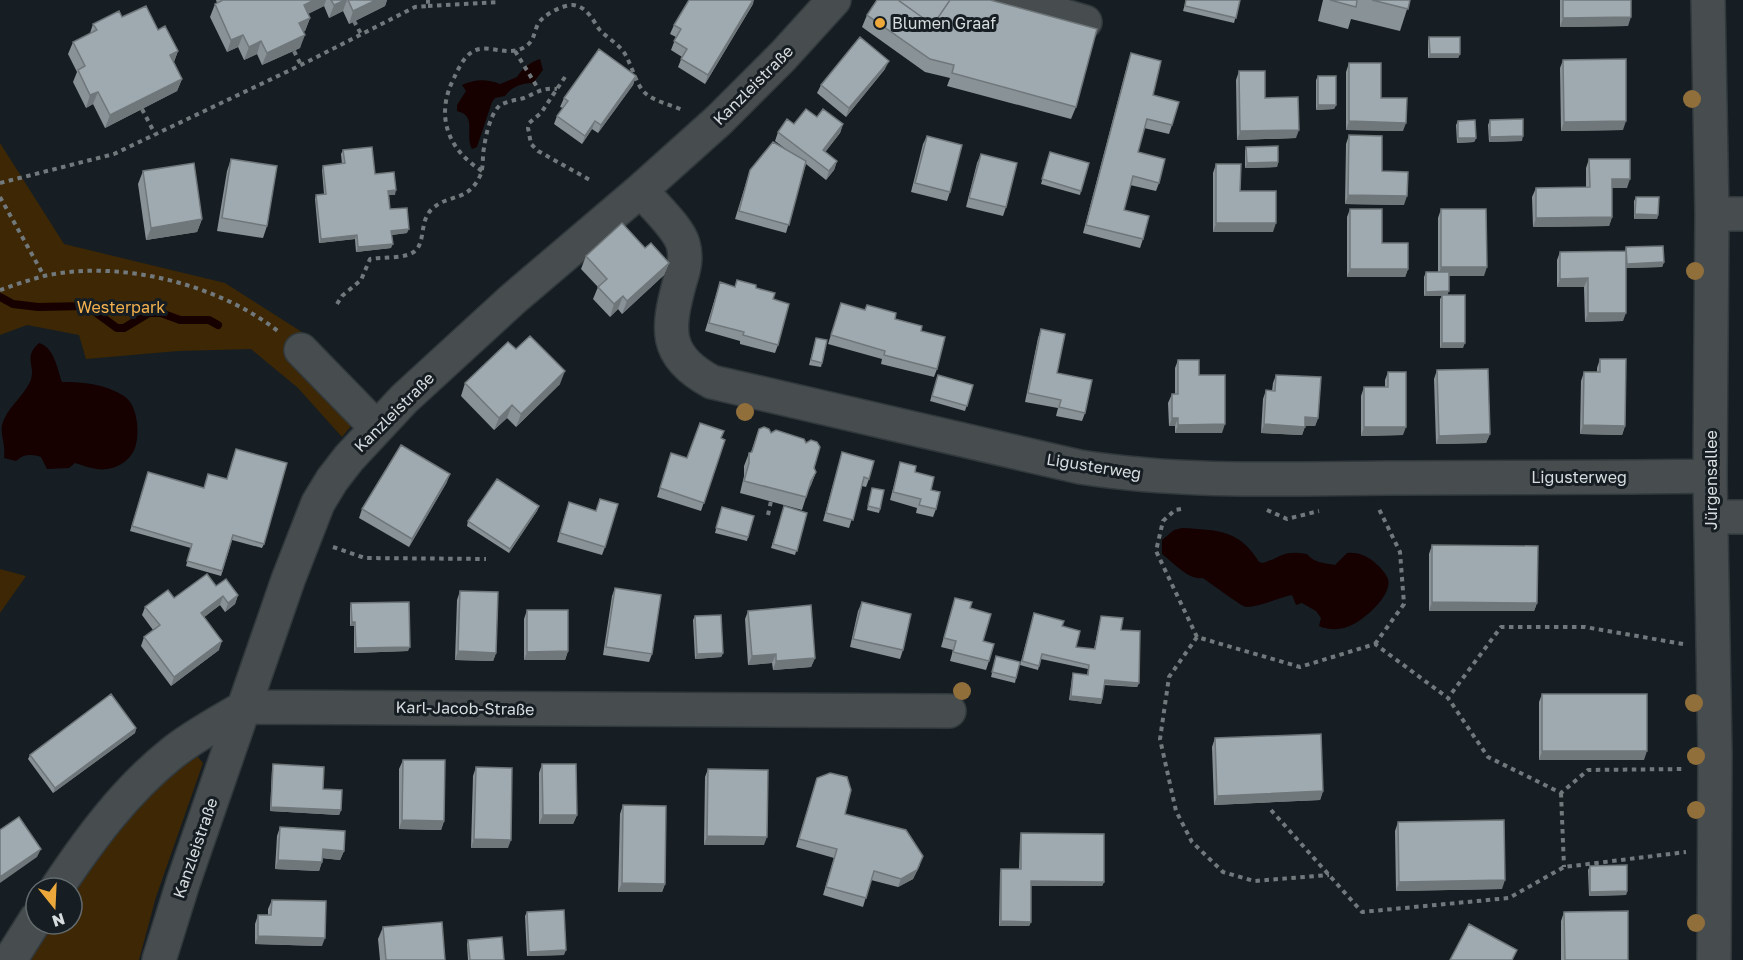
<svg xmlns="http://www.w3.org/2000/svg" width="1743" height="960" viewBox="0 0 1743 960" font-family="'Golos Text',sans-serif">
  <rect width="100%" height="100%" fill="#161e23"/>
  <path fill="#3d2704" d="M0,143L64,244L225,283L305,334L368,406L342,437L298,388L251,349L178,351L86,359L79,335L27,325L0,335Z
    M0,569L26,576L0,613Z
    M188,755L198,757L203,763L156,897L139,960H24L45,924H72V888L102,841Z"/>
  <path fill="#160000" d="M540,59L543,70L533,83C522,83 511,87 505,96L495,98L492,102L477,147L472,149C464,135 478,116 457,111V105L466,91L462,85C476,79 486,79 500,84L517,77C522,69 530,62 540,59Z
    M39,343C54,347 57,368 62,382C84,382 105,384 124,396C138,405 140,433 135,448C131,459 119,468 107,469C97,471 85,466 75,463L69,468L47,469L41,457C31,454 24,454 16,461L4,458C6,444 0,435 2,425C6,409 22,398 30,382C37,366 22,358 39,343Z
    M1182,528C1218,530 1240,530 1259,562L1263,563C1284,556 1283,550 1307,554C1314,563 1325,563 1335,565L1347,553C1357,552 1365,555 1373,561C1378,565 1386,573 1388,579C1393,596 1361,623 1347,627C1339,630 1327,630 1319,626L1321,618L1316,611L1302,603L1296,605L1292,595C1277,598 1261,607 1246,607C1241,606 1210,583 1203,578C1189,581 1173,562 1162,554V540L1174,530Z"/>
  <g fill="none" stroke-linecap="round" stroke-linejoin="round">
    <path stroke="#160000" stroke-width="8" d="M0,297L13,304L38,307L87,306L117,328H124L149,313H161L180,320H209L218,325"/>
    <g stroke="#31393d" stroke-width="36">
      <path id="minor" d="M1009,0L1085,22
        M1708,0L1712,214L1710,476L1715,753L1714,960
        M641,190C653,205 678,227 683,244C687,257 684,269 680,281C667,329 663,356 712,382L1080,467C1181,483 1286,479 1388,478C1495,477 1603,478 1710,476
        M1712,214H1743
        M301,350L376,427
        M1711,517H1743
        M57,888C89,840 125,791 171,754C193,736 220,722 245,707L949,711
        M10,960L36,919
        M159,960L183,883L288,580L318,503L332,480L349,458L404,399L513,299L641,190L719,120L783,56L834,0"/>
    </g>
    <path stroke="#72797d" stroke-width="4" stroke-dasharray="4.5 4.5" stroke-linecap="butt" d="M428,6L498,2V0
      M354,21L361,34
      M294,51L301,65
      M515,51L539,90
      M565,77L541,113L529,123L528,128L531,144L538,151L590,180
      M142,109L155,134
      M482,171C447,149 435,115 454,78C458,69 464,57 472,52C487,42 507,58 525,47C535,40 533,34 538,24C543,15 562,5 573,5C586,6 593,20 599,29C607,38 619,44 625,54C632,66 635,81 643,91C653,102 671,104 684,111
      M0,183L114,154L301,65L415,7L428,6V0
      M0,197L44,276
      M0,290C14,285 29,280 44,276C119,259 219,284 279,332
      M337,304L342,296L361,280L370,259C382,257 406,259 415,251C426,241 419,221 432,209C449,193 467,203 480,176C484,167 482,157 484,148C486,134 490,115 500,105C508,101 516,100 524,98C536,93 543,87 557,89
      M1181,509L1175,510L1163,521L1156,551L1197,637L1300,667L1375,644L1448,698
      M1267,510L1287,519L1319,511
      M768,515L771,501
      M333,547L365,558L486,559
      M1197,637L1169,677L1160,739L1176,811L1192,842L1223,872L1254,881L1329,875
      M1375,644L1404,604L1400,552L1379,509
      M1683,644L1585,627H1501L1448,698L1488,757L1561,793L1588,770L1685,769
      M1561,793L1564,867
      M1271,810L1362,912L1509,898L1564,867L1686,852"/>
    <use href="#minor" stroke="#474c4e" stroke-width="33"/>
  </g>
  <g fill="#906f3b">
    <circle cx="1692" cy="99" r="9"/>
    <circle cx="1695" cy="271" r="9"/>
    <circle cx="745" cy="412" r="9"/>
    <circle cx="962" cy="691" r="9"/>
    <circle cx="1694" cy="703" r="9"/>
    <circle cx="1696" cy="756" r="9"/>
    <circle cx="1696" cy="810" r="9"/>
    <circle cx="1696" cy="923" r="9"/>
  </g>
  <path fill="#899297" d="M216,0H387L385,6L349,24L343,11L329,18L324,6L308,14L310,18L305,31L303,32L300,48L262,65L257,54L244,60L238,47L227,52L210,17L215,4L217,3Z
    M1186,0H1240L1234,23L1183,11Z
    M1323,0H1410L1400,31L1351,19L1348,29L1318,21Z
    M1560,0H1631L1628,26L1560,27Z
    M753,4L705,84L678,67L682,57L671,50L676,37L670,34L674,25Z
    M867,15L1076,107L1071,119L947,86L950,78L925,72L862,27Z
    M122,17L158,30L178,51L174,62L182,79L177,91L105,128L93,104L86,108L73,82L77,72L68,54L73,42L90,33L93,24Z
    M1429,37L1460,54L1458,58H1428V41Z
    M1131,53L1153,95L1172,125L1169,134L1144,128L1138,152L1159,183L1156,191L1130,185L1124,210L1143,239L1140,248L1083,233L1128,62Z
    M1563,60L1623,130L1561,131L1560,68Z
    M1349,63L1381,98L1403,131L1346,130V72Z
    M885,69L846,117L817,93L821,85Z
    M1239,71L1265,98L1296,138L1237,140L1236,80Z
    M636,76L633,85L598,133L592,129L582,144L554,124L557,116L563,108L560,107L564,98Z
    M1318,76L1336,105L1334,109L1316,110V80Z
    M817,117L843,124L840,133L825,152L837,161L834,170L826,180L806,164L786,233L735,219L750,170L787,150L775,141L778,132L794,124Z
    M1490,120L1522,141L1489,142L1488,125Z
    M1458,121L1476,138L1474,142L1457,143L1456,125Z
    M1349,135L1382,171L1404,205L1345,204L1346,144Z
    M927,136L950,192L947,201L911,192L923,144Z
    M1246,147L1278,162L1277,167L1245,168V151Z
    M343,150L375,174L395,195H389L390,209L407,233L392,235L391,248L356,252L355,239L319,243L315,199L316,195L324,194L322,170L323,166L342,164L341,154Z
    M1050,152L1081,191L1080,195L1041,184Z
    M981,154L1006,207L1003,216L966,207L977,163Z
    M231,159L267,226L263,238L217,231L227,171Z
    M1589,159L1627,188H1612V217L1609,226L1533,227L1532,197L1536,188L1586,187V168Z
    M1216,164L1240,191L1273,232H1213V173Z
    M143,171L202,219L197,232L146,240L138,184Z
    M1636,197L1658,215L1657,219H1634V201Z
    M1350,209L1382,243L1408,269L1405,277H1347V217Z
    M1441,209L1484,276H1449L1447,295L1463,348H1440V299L1442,296H1424V277L1426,272H1438V218Z
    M1626,247L1664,262L1662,267L1626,268L1623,321L1585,322L1584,287H1557V260L1560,252L1625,251Z
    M645,248L669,263L664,275L622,314L618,309L610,317L593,299L598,287L581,269L586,256Z
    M737,280L756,288L773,299L778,345L775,353L740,344V341L705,331L720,282L735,287Z
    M841,303L895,319L921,331L937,369L934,377L881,364L882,359L828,344Z
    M1041,329L1057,373L1085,413L1082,421L1056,416L1058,408L1025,402L1038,338Z
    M816,338L822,363L821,367L809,365Z
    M516,349L560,384L516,427L507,418L494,430L461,396L465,383Z
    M1600,359L1625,426L1622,435L1580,434L1581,381L1584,372H1597V368Z
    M1178,360L1199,375L1222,433H1175V426H1169L1168,403L1172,394H1175V368Z
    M1437,370L1490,434L1486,443L1436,444L1434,379Z
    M1388,372L1403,435L1361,436V396L1364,387H1385V380Z
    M938,375L973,385L965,411L930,401Z
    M1276,375L1318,418L1315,426H1305L1302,435L1261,433L1263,399L1266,390L1272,391L1273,383Z
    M759,429L806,443L816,472L811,485L808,491L802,510L740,493L744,476V466L749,453L751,452Z
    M721,438L725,440L701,511L657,497L671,453L687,458Z
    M842,452L869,479L866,487L862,486L849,528L823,521Z
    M900,462L915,472L931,490L936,509L933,517L916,513L917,508L890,500Z
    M148,472L264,544L262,548L232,540L221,576L186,566L191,548L130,531Z
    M447,482L409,547L359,518L362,509Z
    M872,488L880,509L879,513L867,510Z
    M600,499L605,547L602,555L557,542L566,511H596Z
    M539,506L537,511L509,553L467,526L468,521Z
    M784,506L807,513L795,555L771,548Z
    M722,507L754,516L747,541L715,533Z
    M1432,545L1537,603L1534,611H1429V554Z
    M216,586L238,595L235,604L225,612L220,605L204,617L219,650L171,686L141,646L144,637L153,630L142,615L145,607Z
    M615,588L652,654L649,662L603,655L612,596Z
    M460,591L496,653L493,661L455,660L457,600Z
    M955,598L970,608L983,641L989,661L986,670L950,661L953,650L941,647Z
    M862,602L903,650L900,659L850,647L858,611Z
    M351,603L408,651L354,653V626H350V608Z
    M527,610L568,651L565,660H524V619Z
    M748,611L815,658L811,667L773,670L772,663L748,665L745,619Z
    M695,616L723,653L721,657L695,659L693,620Z
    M1101,616L1121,630L1139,683L1137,687L1104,685L1102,699L1101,704L1069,700L1072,678L1073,673L1087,675L1088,669L1041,659L1038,670L1020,665L1033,617L1062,626L1076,647L1094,649Z
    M996,656L1016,678L1015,683L991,677Z
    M1542,694L1644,760H1539V702Z
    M136,728L135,733L53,793L28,759L30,755Z
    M1215,738L1323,791L1320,800L1214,805L1212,747Z
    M403,760L444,821L441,830L399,829V769Z
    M273,764L323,789L341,810L339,815L270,811L272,769Z
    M542,764L577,815L573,824H539V773Z
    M476,767L508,848H471L473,776Z
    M708,769L764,845H704L705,777Z
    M817,778L845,814L920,865L913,879L898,887L871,880L863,907L823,895L834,858L796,847Z
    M623,805L665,884L662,892H618L620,814Z
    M1398,822L1502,889L1396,891L1395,831Z
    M280,827L344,851L340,860L323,858L319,871L275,869L277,836Z
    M1021,833L1104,882L1102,886H1031V922L1029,926H999L1000,873L1001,869H1019L1020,838Z
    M1590,866L1627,891L1626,895L1589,896L1588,870Z
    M272,900L322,946L255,944V924L258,915H268V909Z
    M527,912L564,955L527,956L525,916Z
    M1564,912L1628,960H1561V921Z
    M383,927L445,960H380L378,939Z
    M468,940L504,960H468L467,944Z"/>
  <path fill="#6f777b" d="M314,0H326L324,6L299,18L304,5Z
    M345,0H347L343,11L329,18L334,5Z
    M376,0H387L385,6L349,24L353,11Z
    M753,0H754L753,4L705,84L708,75Z
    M1631,17L1628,26L1560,27L1563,18Z
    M310,18L305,31L294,36L299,23Z
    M243,35L238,47L227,52L231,40Z
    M305,35L300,48L262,65L267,53Z
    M261,41L257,54L244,60L249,47Z
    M178,51L173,64L170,55Z
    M1430,54H1460L1458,58H1428Z
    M889,61L885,69L846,117L849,108Z
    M636,76L633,85L598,133L601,125Z
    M182,79L177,91L105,128L110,115Z
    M98,92L93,104L86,108L90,95Z
    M1318,105H1336L1334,109L1316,110Z
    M595,121L592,129L582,144L585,136Z
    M1349,121L1406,123L1403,131L1346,130Z
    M1626,121L1623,130L1561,131L1564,122Z
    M843,124L840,133L820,159L823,150Z
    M1299,130L1296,138L1237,140L1240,131Z
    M1523,136L1522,141L1489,142L1490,137Z
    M1458,138H1476L1474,142L1457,143Z
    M837,161L834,170L826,180L829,171Z
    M1278,162L1277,167L1245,168L1247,163Z
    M1612,179H1630L1627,188H1609Z
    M396,190L395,195H387L388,191Z
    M1348,195L1407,196L1404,205L1345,204Z
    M1635,214L1658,215L1657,219H1634Z
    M1612,217L1609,226L1533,227L1536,218Z
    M202,219L197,232L146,240L151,228Z
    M1216,223H1276L1273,232H1213Z
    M409,229L407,233L390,235L391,231Z
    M357,235L355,239L319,243L321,239Z
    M393,244L391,248L356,252L358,247Z
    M1664,262L1662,267L1625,268L1627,264Z
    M669,263L664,275L622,314L627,301Z
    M1441,267H1487L1484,276H1438Z
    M1350,269H1408L1405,277H1347Z
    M1588,278L1584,287H1557L1560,279Z
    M1449,291L1447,296H1424L1426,292Z
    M623,296L618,309L610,317L614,304Z
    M1588,313H1626L1623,321L1585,322Z
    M1442,343H1465L1463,348H1440Z
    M565,371L560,384L516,427L521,414Z
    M512,405L507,418L494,430L499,418Z
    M1305,417L1318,418L1315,426H1302Z
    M1172,418H1178L1175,426H1169Z
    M1225,424L1222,433H1175L1178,425Z
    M1264,424L1305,427L1302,435L1261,433Z
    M1583,425L1625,426L1622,435L1580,434Z
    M1364,427H1406L1403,435L1361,436Z
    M1490,434L1486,443L1436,444L1439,436Z
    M816,472L811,485L806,494L811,481Z
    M450,474L447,482L409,547L412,539Z
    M539,506L537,511L509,553L510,549Z
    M238,595L235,604L225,612L228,603Z
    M223,596L220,605L198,622L201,613Z
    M1432,602L1537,603L1534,611H1429Z
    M352,622H355L354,626H350Z
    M222,641L219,650L171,686L174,677Z
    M410,647L408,651L354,653L356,648Z
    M458,651L496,653L493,661L455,660Z
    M568,651L565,660H524L527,652Z
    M723,653L721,657L695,659L697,654Z
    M776,654L772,663L748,665L752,656Z
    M815,658L811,667L773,670L776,661Z
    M1105,680L1139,683L1137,687L1103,684Z
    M1071,696L1102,699L1101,704L1069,700Z
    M136,728L135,733L53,793L55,788Z
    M1542,751H1647L1644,760H1539Z
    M1323,791L1320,800L1214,805L1217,796Z
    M271,807L341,810L339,815L270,811Z
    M543,815H577L573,824H539Z
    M402,820L444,821L441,830L399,829Z
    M707,836L767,837L764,845H704Z
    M474,839L511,840L508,848H471Z
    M41,849L37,857L0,883V877Z
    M323,849L344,851L340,860L320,858Z
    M923,856L913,879L898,887L901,879Z
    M278,860L322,862L319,871L275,869Z
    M1505,880L1502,889L1396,891L1399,882Z
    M1031,881L1104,882L1102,886H1030Z
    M622,883L665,884L662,892H618Z
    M1627,891L1626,895L1589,896L1590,892Z
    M1001,921L1031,922L1029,926H999Z
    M258,936L325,938L322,946L255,944Z
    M566,950L564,955L527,956L529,952Z"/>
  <path fill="#9faab0" stroke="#6f777b" stroke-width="1.5" d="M223,0H314L304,5L310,18L299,23L305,35L267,53L261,41L249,47L243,35L231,40L215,4Z
    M331,0H345L334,5Z
    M348,0H376L353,11Z
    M689,0H753L708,75L681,59L687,49L674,41L681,29L674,25Z
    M877,0H898L933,25L950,0H990L1097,29L1076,107L952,73L954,65L930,59L867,15Z
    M898,0H950L933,25Z
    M1186,0H1240L1236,18L1185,6Z
    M1330,0H1357L1356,7Z
    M1372,0H1410L1408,9Z
    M1563,0H1631V17L1563,18Z
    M146,6L158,30L165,26L178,51L170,55L182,79L110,115L98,92L90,95L78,70L85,66L73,42L97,30L93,24L119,11L122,17Z
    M860,37L889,61L849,108L821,85Z
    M1429,37H1460V54H1430Z
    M599,49L636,76L601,125L595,121L585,136L557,116L568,101L564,98Z
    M1131,53L1161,61L1153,95L1179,102L1172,125L1147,119L1138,152L1165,159L1159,183L1133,176L1124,210L1149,216L1143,239L1086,225Z
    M1626,59V121L1564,122L1563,60Z
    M1349,63H1381V98H1407L1406,123L1349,121Z
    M1239,71H1265V98L1298,97L1299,130L1240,131Z
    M1318,76H1336V105H1318Z
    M806,109L817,117L823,109L843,124L823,150L837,161L829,171L778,132L787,119L794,124Z
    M1523,119V136L1490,137V120Z
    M1475,120L1476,138H1458V121Z
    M1349,135L1382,136V171L1408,172L1407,196L1348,195Z
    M927,136L962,145L950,192L915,183Z
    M773,142L806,161L789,225L739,211L750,170Z
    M1278,146V162L1247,163L1246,147Z
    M372,147L375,174L394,172L396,190L388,191L390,209L407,208L409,229L391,231L393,244L358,247L357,235L321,239L316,195L326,194L323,166L345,163L343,150Z
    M1050,152L1089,163L1081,191L1042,179Z
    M981,154L1017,163L1006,207L969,198Z
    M231,159L277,166L267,226L222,218Z
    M1589,159H1630V179H1612V217L1536,218V188L1590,187Z
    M194,163L202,219L151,228L143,171Z
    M1216,164H1241L1240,191H1276V223H1216Z
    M1636,197H1659L1658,215L1635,214Z
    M1350,209H1382V243H1408V269H1350Z
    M1441,209H1486L1487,267H1441Z
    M622,223L645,248L651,243L669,263L627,301L623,296L614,304L598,287L607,279L586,256Z
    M1663,246L1664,262L1627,264L1626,247Z
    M1626,251V313H1588V278L1560,279V252Z
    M1426,272H1449V291L1426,292Z
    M737,280L756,285V288L775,293L773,299L789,304L778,345L743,335L744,332L709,323L720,282L735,287Z
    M1442,295H1465V343H1442Z
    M841,303L865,310L867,305L896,313L895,319L922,326L921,331L945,337L937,369L884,355L885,351L831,335Z
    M1041,329L1065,334L1057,373L1092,380L1085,413L1059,407L1061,400L1028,393Z
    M530,336L565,371L521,414L512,405L499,418L465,383L508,342L516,349Z
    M816,338L827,340L822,363L811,360Z
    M1600,359H1626L1625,426L1583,425L1584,372H1600Z
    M1178,360H1199V375H1225V424L1178,425V418H1172V394H1178Z
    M1488,369L1490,434L1439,436L1437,370Z
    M1388,372H1406V427H1364V387H1388Z
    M938,375L973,385L967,406L932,396Z
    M1276,375L1321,377L1318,418L1305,417V427L1264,424L1266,390L1275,391Z
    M700,423L724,431L721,438L725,440L704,503L660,488L671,453L687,458Z
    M764,427L769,429L771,433L776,430L804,439L806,443L811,440L817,442L820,447L814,468L816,472L811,481L806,497L744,481L749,463V453L752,452L759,429Z
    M401,445L450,474L412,539L362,509Z
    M236,449L287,463L264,544L233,535L222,571L187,561L192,544L132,526L148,472L204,488L208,474L227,479Z
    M842,452L874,461L869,479L864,477L853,520L826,513Z
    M900,462L916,466L915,472L934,477L931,490L940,492L936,509L919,505L921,499L893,492Z
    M497,479L539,506L510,549L468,521Z
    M872,488L884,490L880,509L868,506Z
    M600,499L618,504L605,547L560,533L569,502L596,511Z
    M784,506L807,513L797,551L773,544Z
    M722,507L754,516L748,537L716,528Z
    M1432,545L1538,546L1537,603L1432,602Z
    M207,574L216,586L226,579L238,595L228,603L223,596L201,613L222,641L174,677L144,637L160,625L145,607L168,590L174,598Z
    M615,588L661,595L652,654L606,647Z
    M460,591L498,592L496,653L458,651Z
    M955,598L972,602L970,608L991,614L983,641L994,644L989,661L953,652L956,641L944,638Z
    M409,602L410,647L356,648L355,622H352L351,603Z
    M862,602L911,614L903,650L853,639Z
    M811,605L815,658L776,661V654L752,656L748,611Z
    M527,610H568V651L527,652Z
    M1034,613L1064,621L1062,626L1080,631L1076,647L1095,649L1101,616L1123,618L1121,630L1140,631L1139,683L1105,680L1102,699L1071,696L1073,673L1088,675L1089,665L1042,654L1039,666L1022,661Z
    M721,615L723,653L697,654L695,616Z
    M996,656L1020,662L1016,678L992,672Z
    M111,694L136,728L55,788L30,755Z
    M1542,694H1647V751H1542Z
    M1321,734L1323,791L1217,796L1215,738Z
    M403,760H445L444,821L402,820Z
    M273,764L324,767L323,789L342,790L341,810L271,807Z
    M542,764H576L577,815H543Z
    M476,767L512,768L511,840L474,839Z
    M708,769L768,770L767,837L707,836Z
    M830,773L847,777L851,790L845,814L906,830L923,856L917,870L901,879L874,871L866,898L826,887L837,849L799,839L817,778Z
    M623,805L666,806L665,884L622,883Z
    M19,817L41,849L0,877V830Z
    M1504,820L1505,880L1399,882L1398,822Z
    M280,827L345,831L344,851L323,849L322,862L278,860Z
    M1021,833L1104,834V882L1031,881V922L1001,921V869H1021Z
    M1627,865V891L1590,892V866Z
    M272,900L326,901L325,938L258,936V915H271Z
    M564,910L566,950L529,952L527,912Z
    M1628,911V960H1565L1564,912Z
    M442,922L445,960H386L383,927Z
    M1469,924L1517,950L1512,960H1450Z
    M502,937L504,960H470L468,940Z"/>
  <circle fill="#eda83b" stroke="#161e23" stroke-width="2" cx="880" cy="23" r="6"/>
  <g text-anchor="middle" stroke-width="6" stroke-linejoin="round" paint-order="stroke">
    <g font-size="16" fill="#d7dddf" stroke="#161e23" text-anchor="start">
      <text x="892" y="29">Blumen Graaf</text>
    </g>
    <g font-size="16" fill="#d7dddf" stroke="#161e23">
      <text transform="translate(753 85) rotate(-45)" y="6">Kanzleistraße</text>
      <text transform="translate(394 412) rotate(-45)" y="6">Kanzleistraße</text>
      <text transform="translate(1094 466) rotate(9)" y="6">Ligusterweg</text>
      <text x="1579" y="483">Ligusterweg</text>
      <text transform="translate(1711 480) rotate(-90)" y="6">Jürgensallee</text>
      <text transform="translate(465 708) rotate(1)" y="6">Karl-Jacob-Straße</text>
      <text transform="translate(195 848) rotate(-71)" y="6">Kanzleistraße</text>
    </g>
    <g font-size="16" fill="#f4b14e" stroke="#161e23">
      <text x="121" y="313">Westerpark</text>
    </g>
  </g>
  <g transform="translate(54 906) rotate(162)"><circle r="28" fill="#161e23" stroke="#636a6e" stroke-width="1.5"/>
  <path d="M0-4.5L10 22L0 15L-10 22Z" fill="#eda83b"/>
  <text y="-9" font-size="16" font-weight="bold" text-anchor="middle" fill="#d7dddf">N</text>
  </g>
</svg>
